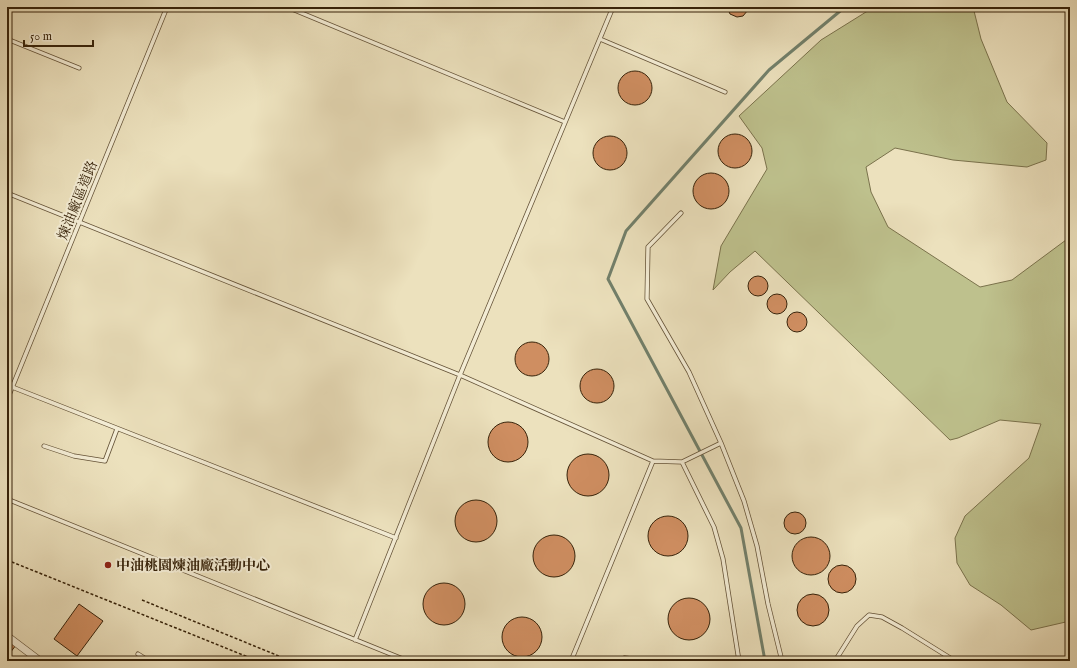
<svg xmlns="http://www.w3.org/2000/svg" width="1077" height="668" viewBox="0 0 1077 668" font-family="'IM FELL English','Noto Serif TC',serif">
  <rect width="100%" height="100%" fill="#ece1bd"/>
  <filter id="stains"><feTurbulence type="fractalNoise" baseFrequency=".005" numOctaves="4"/><feColorMatrix values="0 0 0 0 .2 0 0 0 0 .09 0 0 0 0 .02 0 0 0 .5 -.17"/></filter>
  <radialGradient id="worn" r=".72"><stop offset=".6" stop-color="#630" stop-opacity="0"/><stop offset="1" stop-color="#630" stop-opacity=".3"/></radialGradient>
  <path fill="#bec18d" stroke="#7a724c" d="M874,7H973L981,39L1007,102L1047,143L1046,160L1027,167L953,160L895,148L866,167L871,192L888,227L980,287L1012,280L1070,237V621L1031,630L1001,605L970,585L957,563L955,538L965,516L1029,458L1041,424L1000,420L958,438L950,440L755,251L730,272L713,290L721,246L767,169L762,148L739,116L821,40Z"/>
  <g fill="none" stroke-linecap="round" stroke-linejoin="round">
    <path stroke="#72806b" stroke-width="3" d="M765,661L741,528L608,279L626,231L769,70L845,7"/>
  </g>
  <path fill="#cf8e61" stroke="#37230a" d="M727,7H748V10L743,16L737,17L730,14Z
    M618 88a17 17 0 1 1 34 0a17 17 0 1 1-34 0Z
    M718 151a17 17 0 1 1 34 0a17 17 0 1 1-34 0Z
    M593 153a17 17 0 1 1 34 0a17 17 0 1 1-34 0Z
    M693 191a18 18 0 1 1 36 0a18 18 0 1 1-36 0Z
    M748 286a10 10 0 1 1 20 0a10 10 0 1 1-20 0Z
    M767 304a10 10 0 1 1 20 0a10 10 0 1 1-20 0Z
    M787 322a10 10 0 1 1 20 0a10 10 0 1 1-20 0Z
    M515 359a17 17 0 1 1 34 0a17 17 0 1 1-34 0Z
    M580 386a17 17 0 1 1 34 0a17 17 0 1 1-34 0Z
    M488 442a20 20 0 1 1 40 0a20 20 0 1 1-40 0Z
    M567 475a21 21 0 1 1 42 0a21 21 0 1 1-42 0Z
    M455 521a21 21 0 1 1 42 0a21 21 0 1 1-42 0Z
    M784 523a11 11 0 1 1 22 0a11 11 0 1 1-22 0Z
    M648 536a20 20 0 1 1 40 0a20 20 0 1 1-40 0Z
    M533 556a21 21 0 1 1 42 0a21 21 0 1 1-42 0Z
    M792 556a19 19 0 1 1 38 0a19 19 0 1 1-38 0Z
    M828 579a14 14 0 1 1 28 0a14 14 0 1 1-28 0Z
    M423 604a21 21 0 1 1 42 0a21 21 0 1 1-42 0Z
    M797 610a16 16 0 1 1 32 0a16 16 0 1 1-32 0Z
    M668 619a21 21 0 1 1 42 0a21 21 0 1 1-42 0Z
    M79,604L103,621L77,656L54,639Z
    M502 637a20 20 0 1 1 40 0a20 20 0 1 1-40 0Z
    M7,639L16,645L7,657L12,661H7Z
    M624,656L635,657L641,661H613Z"/>
  <g fill="none" stroke-linecap="round" stroke-linejoin="round">
    <g stroke="#645237" stroke-width="5">
      <path id="lane" d="M287,7L565,122
        M7,39L79,68
        M600,39L725,92
        M7,193L460,375L653,461L682,462L721,443
        M681,213L648,247L647,299L689,372L721,443L744,501L757,546L768,604L782,661
        M7,385L396,538
        M7,400L167,7
        M44,446L74,456L105,461L117,429
        M682,462L714,527L723,559L739,661
        M7,499L408,661
        M355,640L460,375L613,7
        M138,654L149,661
        M571,661L653,461
        M835,661L857,626L869,615L882,617L902,628L955,661"/>
    </g>
    <g stroke="#645237" stroke-width="8">
      <path id="street" d="M7,636L40,661"/>
    </g>
    <path stroke="#37230a" stroke-width="1.5" stroke-dasharray="3 2" stroke-linecap="butt" d="M7,560L258,661
      M142,600L291,661"/>
    <use href="#lane" stroke="#f3ecd4" stroke-width="3.5"/>
    <use href="#street" stroke="#f3ecd4" stroke-width="7"/>
  </g>
  <circle fill="#8f2418" stroke="#f3ecd4" stroke-width="1.5" cx="108" cy="565" r="4"/>
  <g text-anchor="middle" stroke-width="4" stroke-linejoin="round" paint-order="stroke">
    <g font-size="14" fill="#37230a" stroke="#f3ecd4">
      <text transform="translate(77 200) rotate(-68)" y="5">煉油廠區道路</text>
    </g>
    <g font-size="14" font-weight="bold" fill="#37230a" stroke="#f3ecd4" text-anchor="start">
      <text x="116" y="570">中油桃園煉油廠活動中心</text>
    </g>
  </g>
  <rect width="1077" height="668" fill="none" stroke="#ece1bd" stroke-width="24"/>
  <rect x="8" y="8" width="1061" height="652" fill="none" stroke="#37230a" stroke-width="2"/>
  <rect x="12" y="12" width="1053" height="644" fill="none" stroke="#37230a"/>
  <path d="M24 40v6h69v-6" fill="none" stroke="#37230a" stroke-width="2"/>
  <text x="30" y="40" font-size="12" fill="#37230a" stroke="#f3ecd4" stroke-width="3" paint-order="stroke">50 m</text>
  <rect width="100%" height="100%" filter="url(#stains)"/>
  <rect width="100%" height="100%" fill="url(#worn)"/>
</svg>
